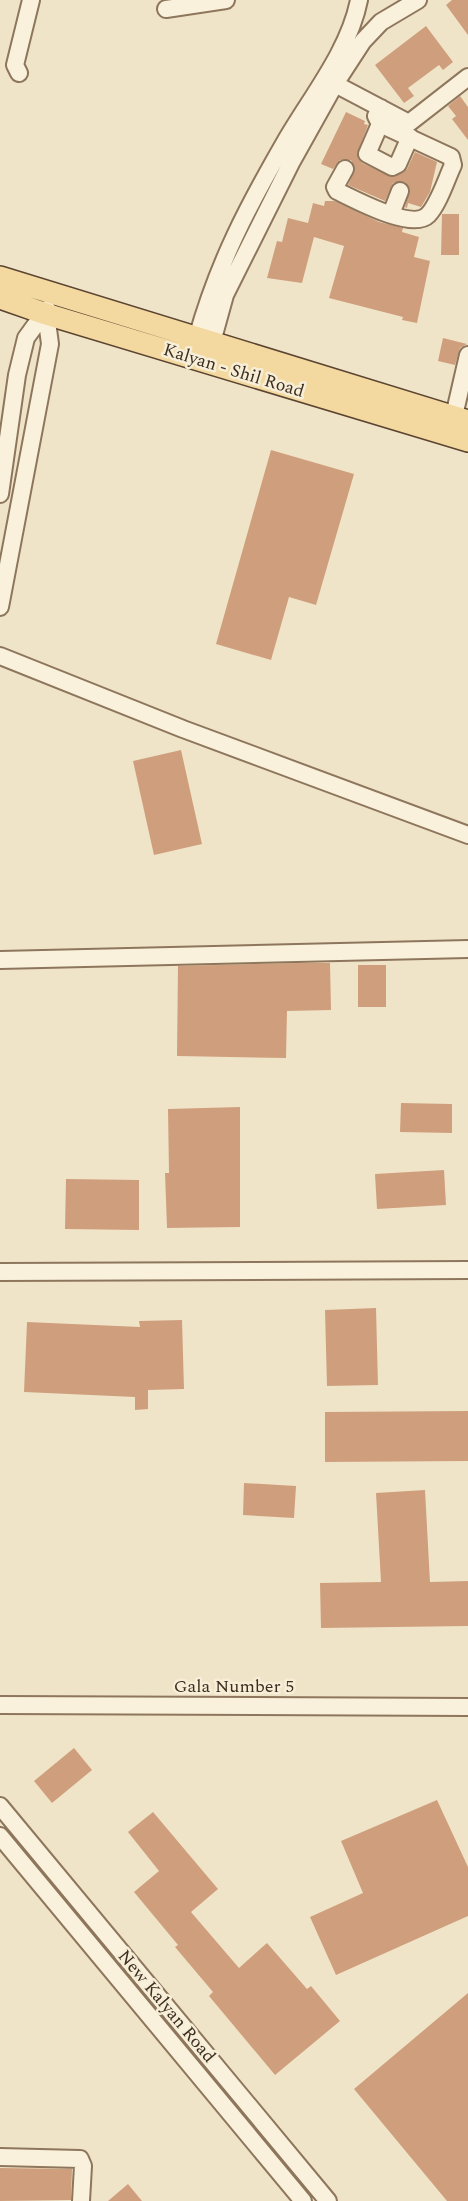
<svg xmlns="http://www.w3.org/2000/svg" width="468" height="2201" viewBox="0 0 468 2201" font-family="Spectral,serif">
  <rect width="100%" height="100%" fill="#f0e4c8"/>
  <path fill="#cf9f7d" d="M452,0H468V35L446,5Z
    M426,26L453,62L443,70L439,65L408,88L414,96L404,103L375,65Z
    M460,96L468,107V140L452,119L456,116L448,106Z
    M346,112L365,121L364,124L368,125L357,154L362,163L392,177L407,169L415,152L437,162L430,192L421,207L408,203L407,208L405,207L410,190L404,182L393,183L385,201L348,185L355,169L351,160H340L333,169L321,164Z
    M325,201H335L379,222L403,228L402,232L419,237L414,257L430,261L417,323L402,320L403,317L329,298L344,246L314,237L302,283L267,278L277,241L282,242L288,218L308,223L313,203L324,206Z
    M442,214H459V255H441Z
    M443,338L467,344L460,348L455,365L438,361Z
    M271,450L354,474L316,605L289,597L271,660L216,644Z
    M181,750L202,844L154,855L133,761Z
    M298,963H330L331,1010L287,1011L286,1058L177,1056L178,966Z
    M358,965H386V1007H358Z
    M401,1103L452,1104V1133L400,1132Z
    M240,1107V1227L167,1228L165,1173H169L168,1109Z
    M444,1170L446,1205L377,1209L375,1174Z
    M66,1179L139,1180V1230L65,1229Z
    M376,1308L378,1385L327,1386L325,1310Z
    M182,1320L184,1389L148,1390V1409L135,1410V1397L24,1392L27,1322L140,1327L139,1321Z
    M468,1411V1461L325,1462V1412Z
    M244,1483L296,1486L294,1518L243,1515Z
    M425,1490L430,1582L468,1581V1626L321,1628L320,1583L381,1582L376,1493Z
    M74,1748L92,1770L52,1803L34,1781Z
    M437,1800L468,1867V1916L336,1975L310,1917L363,1893L341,1841Z
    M153,1812L218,1889L191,1912L239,1968L267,1943L307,1989L311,1986L340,2021L275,2075L209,1996L213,1992L175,1947L178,1945L134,1892L159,1871L128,1832Z
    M468,1993V2201H447L354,2089Z
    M0,2168L72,2169L71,2200L0,2201Z
    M128,2184L142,2201H108Z"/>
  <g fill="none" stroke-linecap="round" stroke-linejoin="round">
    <g stroke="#8d765c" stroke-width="20">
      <path id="minor" d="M166,9L226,0
        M19,73L15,65L31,0
        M335,84L409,123L468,77
        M380,124L367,154L392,167L398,164L410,137
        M345,169L335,187L337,191C354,199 412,231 428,215C439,203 446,180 453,165L451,157L380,124L376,116L381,108
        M391,214L400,191
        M197,338C218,263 247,208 285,142C311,97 349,51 359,0
        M212,342L225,295L292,161L335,84L363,41L381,22L418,0
        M454,416L468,355
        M0,494L17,375L26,338L47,309
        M0,607L50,344L46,314
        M0,656L183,729L468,835
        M0,960L468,949
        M0,1272L468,1270
        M0,1705L468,1707
        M0,1806L328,2201
        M0,1836L303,2201
        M0,2157L80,2159L83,2166L81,2201"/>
    </g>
    <g stroke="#5b4430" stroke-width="24">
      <path id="major" d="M0,277L468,421
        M0,298L46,314L468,441"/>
    </g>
    <use href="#minor" stroke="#faf1dc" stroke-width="16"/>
    <use href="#major" stroke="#f3d9a0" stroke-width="21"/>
  </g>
  <g text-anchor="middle" stroke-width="5" stroke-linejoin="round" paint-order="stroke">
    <g font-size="18" fill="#3d2e20" stroke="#f7eed8">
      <text transform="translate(234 370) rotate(17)" y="6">Kalyan - Shil Road</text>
      <text x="234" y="1692">Gala Number 5</text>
      <text transform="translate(167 2006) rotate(50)" y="6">New Kalyan Road</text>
    </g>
  </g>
</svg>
